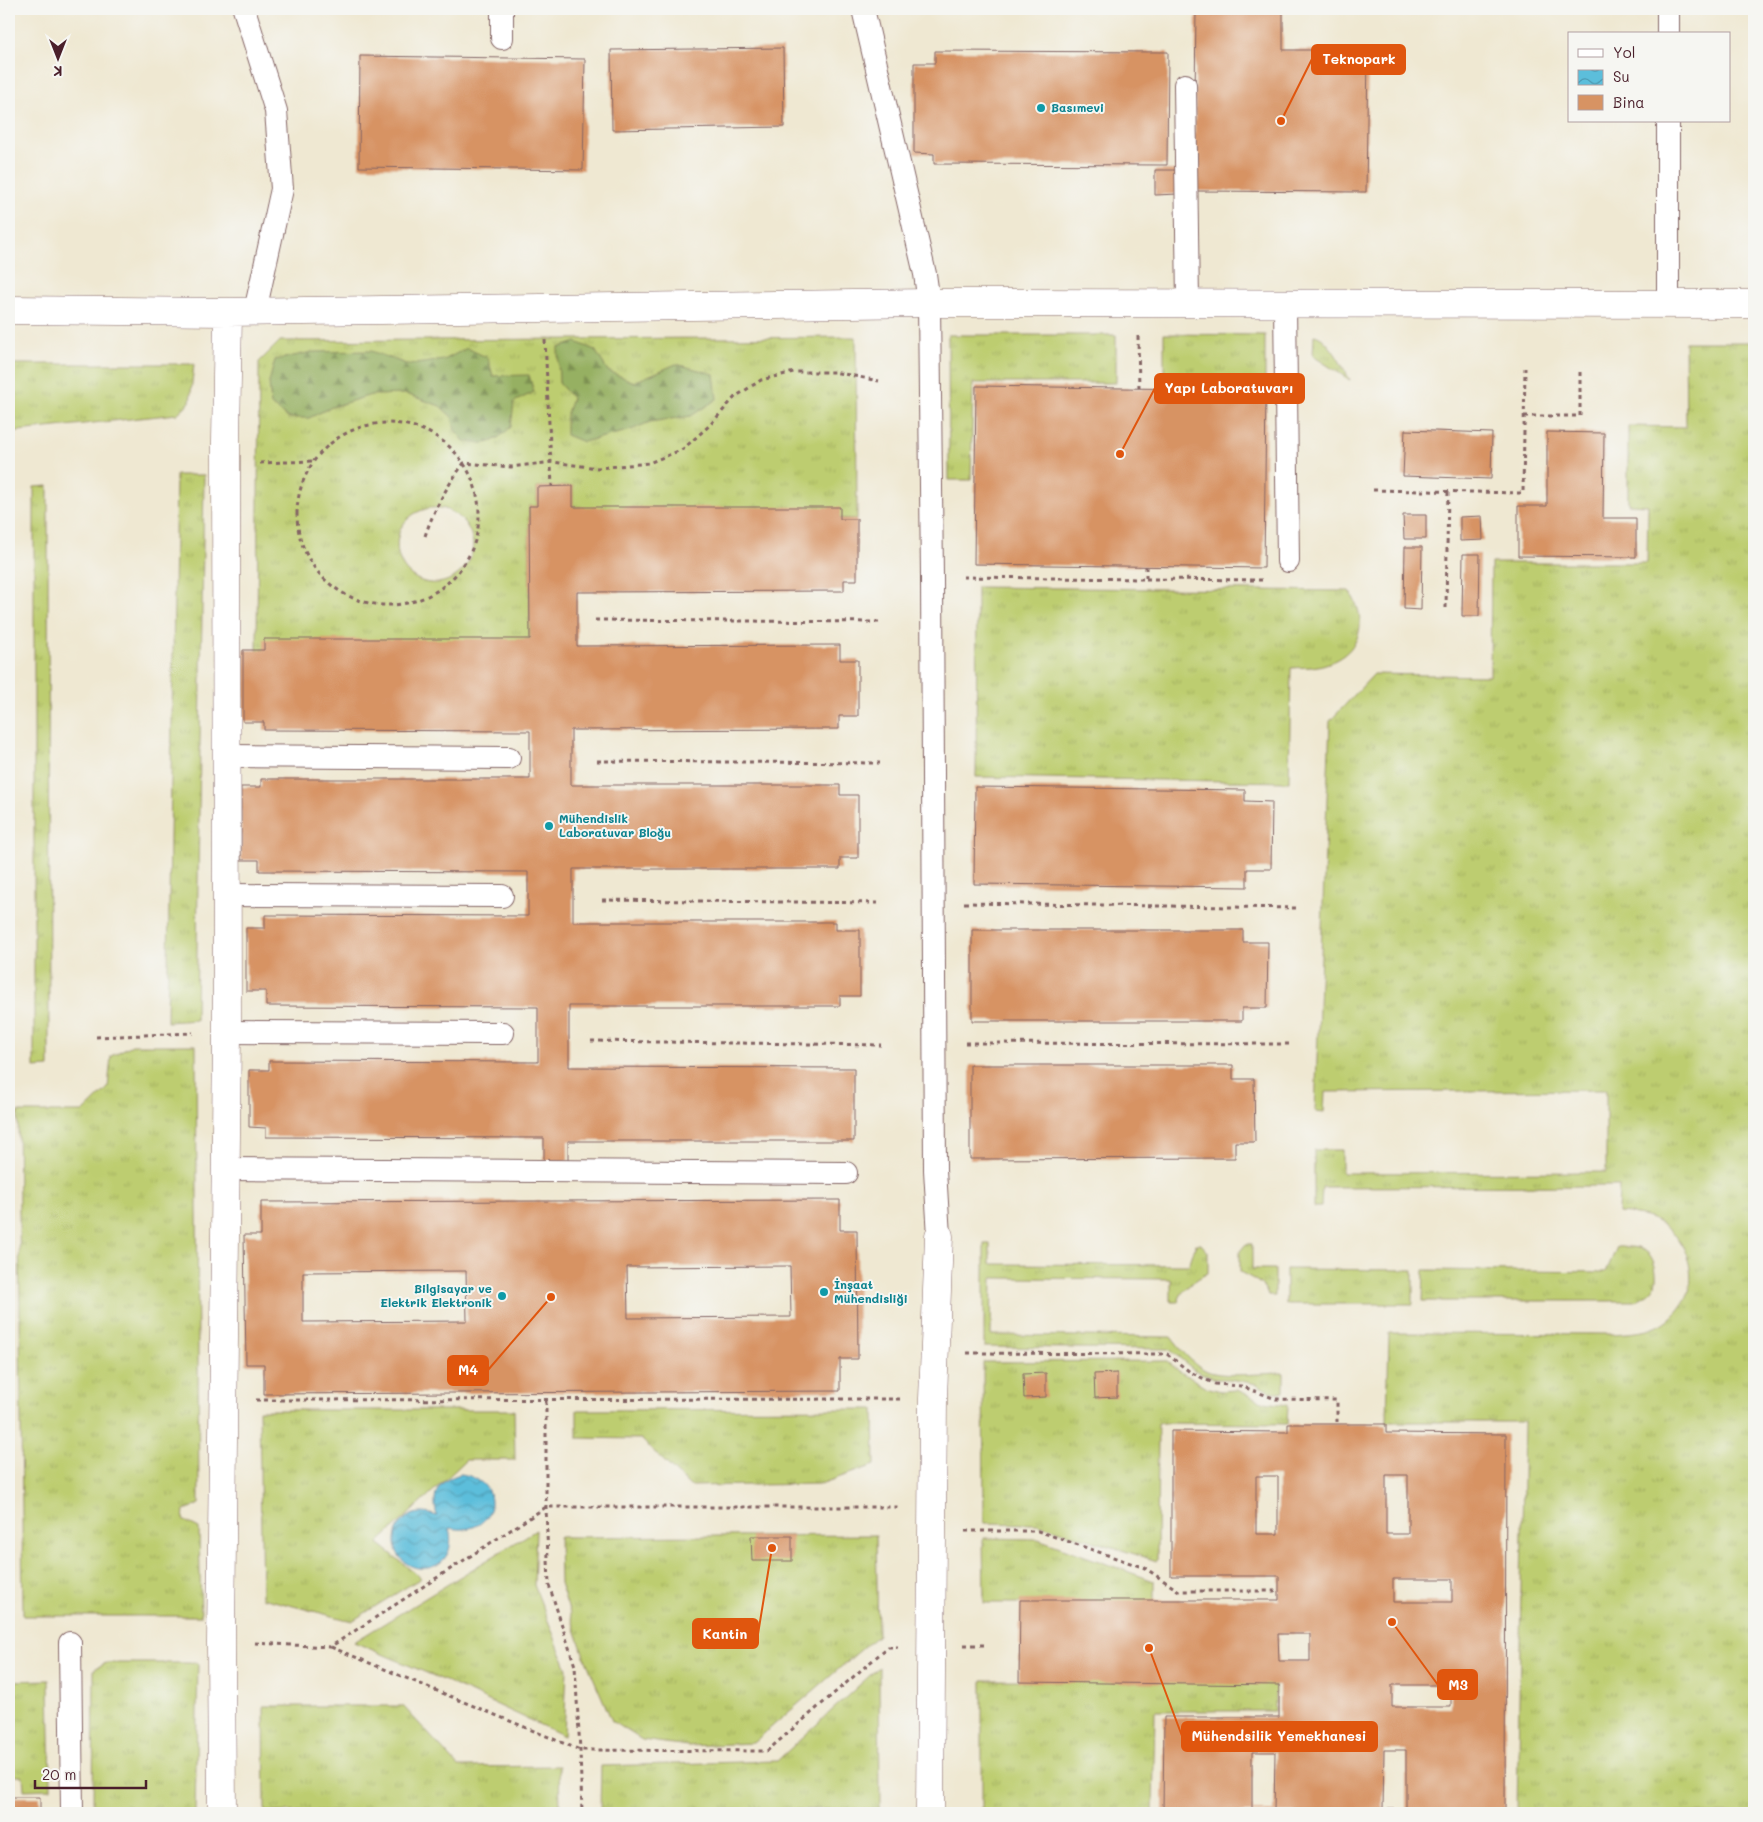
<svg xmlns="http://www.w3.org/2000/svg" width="1763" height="1822" viewBox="0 0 1763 1822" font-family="Mali,sans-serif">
  <defs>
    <pattern id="grass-tufts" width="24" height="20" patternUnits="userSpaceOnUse" patternTransform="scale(1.25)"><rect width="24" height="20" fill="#bdcd70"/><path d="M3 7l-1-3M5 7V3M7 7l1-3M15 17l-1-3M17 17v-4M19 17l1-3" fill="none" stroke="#a4b061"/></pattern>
    <pattern id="forest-firs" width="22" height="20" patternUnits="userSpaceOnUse" patternTransform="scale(1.25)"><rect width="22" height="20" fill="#96b062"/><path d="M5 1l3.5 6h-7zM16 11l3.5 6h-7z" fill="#7c8f51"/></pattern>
    <pattern id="water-waves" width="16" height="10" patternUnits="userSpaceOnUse" patternTransform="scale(1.25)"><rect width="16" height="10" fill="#5cbedb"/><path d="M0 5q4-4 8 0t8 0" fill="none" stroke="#4e9ab2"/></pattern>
  </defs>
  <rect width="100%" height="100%" fill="#f6f6f2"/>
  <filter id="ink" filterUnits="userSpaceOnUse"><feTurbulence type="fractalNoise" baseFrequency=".02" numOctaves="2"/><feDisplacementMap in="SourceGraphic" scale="10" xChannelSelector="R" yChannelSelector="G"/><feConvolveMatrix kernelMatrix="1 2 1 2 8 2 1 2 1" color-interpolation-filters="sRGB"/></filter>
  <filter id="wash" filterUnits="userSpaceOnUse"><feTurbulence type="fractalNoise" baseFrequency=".0096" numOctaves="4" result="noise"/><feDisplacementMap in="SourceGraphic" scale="20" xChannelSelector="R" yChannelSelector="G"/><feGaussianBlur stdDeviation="1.12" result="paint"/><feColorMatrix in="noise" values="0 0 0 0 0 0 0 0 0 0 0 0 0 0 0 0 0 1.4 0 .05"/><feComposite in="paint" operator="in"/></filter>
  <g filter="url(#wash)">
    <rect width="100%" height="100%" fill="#efe8d2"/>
    <path fill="url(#grass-tufts)" stroke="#84764e" fill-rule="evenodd" d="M1164,334L1265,335V383L1164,382Z
      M948,335H1116V383H973L971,480H949Z
      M1314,335C1329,337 1343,368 1350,380L1313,356Z
      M856,337L857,519L573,507V486L537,487V506H529L530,639L257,650L259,362L280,341ZM430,508C435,508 440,507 445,509C466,516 480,540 469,561C458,582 431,591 411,575C394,562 392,532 409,518C415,512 422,510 430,508Z
      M1685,342H1754V1813H1517L1524,1422H1387L1389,1333L1611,1334C1626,1333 1642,1333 1656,1327C1671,1321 1687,1303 1690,1287C1694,1265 1682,1235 1662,1224C1648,1216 1634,1214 1618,1213L1619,1186L1322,1187L1321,1207H1314V1150H1342V1173L1606,1172V1090L1325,1092L1324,1112L1315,1111L1330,721L1374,674L1490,676L1491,563H1647L1648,505L1628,504V426L1686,427Z
      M9,364H194L190,402L177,414L9,432Z
      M176,475H204L196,1020L167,1022Z
      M48,486L49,1067L34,1068V487Z
      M977,587L1349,591C1372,624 1358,658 1318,666C1309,668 1300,667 1291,668L1289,782L976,777Z
      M132,1045H196L199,1504L184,1511L183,1520L199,1528L201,1616H23L18,1112H83L108,1088L111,1056Z
      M984,1244H990V1264L1189,1265L1196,1244H1201L1208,1252V1273C1195,1280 1182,1288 1178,1302H1171V1279L992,1278L991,1335L1171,1337C1181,1350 1192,1364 1207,1371C1223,1378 1265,1373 1284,1373V1392H1270L1257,1384L1229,1379H1216L1194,1370L1169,1349L984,1347Z
      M1246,1244H1252V1269H1275V1296H1268C1265,1283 1251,1278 1240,1272V1251Z
      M1617,1247C1626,1247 1637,1246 1645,1251C1655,1256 1659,1277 1654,1287C1650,1294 1642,1297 1635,1301H1423L1424,1270L1606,1272Z
      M1286,1269L1413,1270V1304H1286Z
      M1167,1361L1179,1371L1206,1387L1221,1391L1237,1390L1264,1402L1288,1405L1287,1424L1158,1423L1157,1561L1038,1524L984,1523L983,1362Z
      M874,1409L875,1465L820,1484L690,1486L641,1439L577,1438V1410Z
      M259,1410H514L515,1460H466L378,1543L421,1578L352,1621L262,1598Z
      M536,1530L534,1585L567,1669L564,1736L448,1682L354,1642Z
      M876,1535L878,1635L753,1743L688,1746L642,1740L612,1721L584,1656L560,1583L559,1537Z
      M983,1538L1038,1539L1154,1581V1603H984Z
      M106,1663H198L195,1813H93L94,1669Z
      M879,1667L880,1809L600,1811L601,1766L777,1761Z
      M49,1680L51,1789L24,1790L23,1776H9V1681Z
      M982,1680L1275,1681V1711H1155L1153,1813H982Z
      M264,1706H403L459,1767L559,1766L560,1810L265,1812Z"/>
    <path fill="url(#forest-firs)" stroke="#706846" d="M576,342L595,350L608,371L634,382L676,364L714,374L717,399L691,416L650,422L628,431L583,442L566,435V416L572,398L559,383L558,348Z
      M467,348L488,358L493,376L529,375L534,392L514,402L511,427C493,443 489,446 464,441L455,430L452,417L440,406L406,394L371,395L332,407L309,418H288L271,405L269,382L275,360L312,352L371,351L409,365L444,360Z"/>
    <path fill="url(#water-waves)" stroke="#536e83" d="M461,1474C507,1481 498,1538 449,1528C461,1576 400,1581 395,1544C394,1535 398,1525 405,1519C414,1511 426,1512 437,1516C431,1494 438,1480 461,1474Z"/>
    <g id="blocks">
      <path fill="#d79363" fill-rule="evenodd" d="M1196,9H1283V50H1368L1366,192L1194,191Z
        M783,48L784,127L612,130L611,50Z
        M935,51L1168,52L1167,165L934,164V154L914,153V63H935Z
        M360,56L585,59L583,170L359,167Z
        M1155,170H1178V194L1155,195Z
        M976,386L1266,390L1264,568L974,564Z
        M1405,430L1492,433L1491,479L1403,476Z
        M1547,432L1604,433L1603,518H1636V557L1518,556V506H1547Z
        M573,486V507H840V519H857V580H844V591L577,592V646L840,645V660H858V716H839V729L571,730V785H840V795H858V858H840V869H573V922H836V930H860V996H840V1006H569V1067L854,1068V1141H568V1161H544V1138L266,1137V1128L249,1127V1070H269V1061L538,1062V1007L266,1006V991H246V928H265V915L528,916V872L259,871V860H241V787H261V779H530V731L264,730V722H243V650H264V639H530L529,506H537V487Z
        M1403,515H1426V539H1404Z
        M1482,516L1483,540L1460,541V517Z
        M1405,547H1422L1421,610L1404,609Z
        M1463,554H1480L1479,616H1462Z
        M975,787L1245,790V801L1272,802L1271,869H1247V887L974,884Z
        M972,930H1243V942H1268L1267,1008H1242V1021H972Z
        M970,1065H1233V1079H1254L1255,1142H1235V1158L970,1159Z
        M840,1200V1230H857L858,1359H840V1391L264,1394V1364H246L244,1235H261V1202ZM790,1266L791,1317L628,1318L627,1267ZM466,1271L467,1321L303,1322V1272Z
        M1046,1373V1397L1024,1398L1023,1374Z
        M1117,1373V1397L1095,1398L1094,1374Z
        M1288,1424H1386V1433L1506,1434L1505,1813H1163L1164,1717H1279V1685L1019,1682L1020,1600H1279V1576H1171V1431L1288,1432ZM1386,1475H1408V1534H1386ZM1256,1476H1278V1534H1256ZM1393,1579H1452V1602H1393ZM1278,1634H1310V1661H1279ZM1392,1685H1451V1707H1392ZM1384,1750H1406V1809H1383ZM1252,1752H1275L1274,1811H1252Z
        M751,1536H792V1561H752Z
        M9,1797H40V1813H9Z"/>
    </g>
  </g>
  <g filter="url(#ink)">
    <use href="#blocks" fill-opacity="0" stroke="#846565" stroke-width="1"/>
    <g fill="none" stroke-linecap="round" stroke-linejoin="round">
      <g stroke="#846565" stroke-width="24">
        <path id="service" d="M244,9L276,111L282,189L255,311
          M502,9V38
          M863,9L925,274L929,303L932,577L935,1170L939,1236
          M1668,9V34
          M1185,85L1188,303
          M1668,121V303
          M1285,303L1288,561
          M227,756L509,758
          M227,895L502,896
          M227,1032L503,1033
          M225,1169L846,1173
          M70,1643L72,1813"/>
      </g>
      <g stroke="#846565" stroke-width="29">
        <path id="minor" d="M9,310L228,312L929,303L1754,304
          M222,1813L221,1643L227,1032L226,441L228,312
          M930,1813L933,1399L939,1236"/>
      </g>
      <path stroke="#846565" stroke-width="3" stroke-dasharray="4 4" stroke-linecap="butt" d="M1138,336L1139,389
        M545,340L552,486
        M1524,416H1580V370
        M297 514a91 91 0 1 1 182 0a91 91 0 1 1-182 0Z
        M260,463L314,461
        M1373,490L1523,493L1525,368
        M425,536C434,509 447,486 464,463L511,467L552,462L598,468L649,463L683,449L710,425L735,397L761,380L794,372H834L879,381
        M963,577L1146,579V566
        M1146,579L1264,580
        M1446,608L1448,491
        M595,620L880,622
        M597,761L880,763
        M602,900L881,903
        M964,903L1297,908
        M96,1037L193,1033
        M591,1041L881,1045
        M965,1043L1292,1044
        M967,1353L1167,1354L1190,1372L1215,1384L1241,1386L1276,1399L1337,1400V1422
        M256,1400L900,1399
        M546,1401V1507L549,1585L575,1666L580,1750L582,1813
        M965,1531H1038L1145,1568L1179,1591H1279
        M255,1643L330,1647L546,1507H899
        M964,1645H984
        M331,1647L580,1750L767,1751L888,1647H898"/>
      <use href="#service" stroke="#fff" stroke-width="22"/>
      <use href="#minor" stroke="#fff" stroke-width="28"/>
    </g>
  </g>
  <g fill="#0f9aa8" stroke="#f6f6f2" stroke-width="2">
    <circle cx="1041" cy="108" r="5"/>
    <circle cx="549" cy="826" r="5"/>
    <circle cx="824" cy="1292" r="5"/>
    <circle cx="502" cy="1296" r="5"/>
  </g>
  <g text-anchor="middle" stroke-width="4" stroke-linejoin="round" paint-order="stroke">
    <g font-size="12" font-weight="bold" fill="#0d838f" stroke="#f6f6f2" text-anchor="start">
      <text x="1051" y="112">Basımevi</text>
      <text x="559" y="823">Mühendislik<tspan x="559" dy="14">Laboratuvar Bloğu</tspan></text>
      <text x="834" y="1289">İnşaat<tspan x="834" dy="14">Mühendisliği</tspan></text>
      <text x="492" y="1293" text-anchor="end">Bilgisayar ve<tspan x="492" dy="14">Elektrik Elektronik</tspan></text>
    </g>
  </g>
  <path fill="none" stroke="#e0560e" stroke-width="2" d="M1281 121L1312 59M1120 454L1155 388M551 1297L488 1370M772 1548L758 1634M1392 1622L1438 1685M1149 1648L1182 1736"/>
  <g fill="#e0560e" stroke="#f6f6f2" stroke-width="2">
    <circle cx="1281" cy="121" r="5"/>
    <circle cx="1120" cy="454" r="5"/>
    <circle cx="551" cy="1297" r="5"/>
    <circle cx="772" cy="1548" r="5"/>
    <circle cx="1392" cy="1622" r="5"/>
    <circle cx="1149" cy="1648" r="5"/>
  </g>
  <g fill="#e0560e" stroke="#e0560e" stroke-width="2">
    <rect x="1312" y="45" width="93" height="29" rx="5"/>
    <rect x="1155" y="374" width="149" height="29" rx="5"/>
    <rect x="448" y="1356" width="40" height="29" rx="5"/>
    <rect x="693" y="1619" width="65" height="29" rx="5"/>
    <rect x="1438" y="1670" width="39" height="29" rx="5"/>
    <rect x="1182" y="1722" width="195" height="29" rx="5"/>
  </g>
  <g font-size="14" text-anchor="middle" font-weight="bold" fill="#fff">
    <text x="1359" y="64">Teknopark</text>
    <text x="1229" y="393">Yapı Laboratuvarı</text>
    <text x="468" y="1375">M4</text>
    <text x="725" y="1639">Kantin</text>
    <text x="1458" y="1690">M3</text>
    <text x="1279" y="1741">Mühendsilik Yemekhanesi</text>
  </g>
  <rect width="1763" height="1822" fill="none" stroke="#f6f6f2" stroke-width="30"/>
  <rect x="1568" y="32" width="162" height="90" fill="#f6f6f2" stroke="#b1a0a2"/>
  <rect x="1578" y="49" width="25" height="8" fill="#ffffff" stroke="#b1a0a2"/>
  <text x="1613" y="58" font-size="15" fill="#4a1f2b">Yol</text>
  <rect x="1578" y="70" width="25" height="15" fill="url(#water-waves)" stroke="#b1a0a2"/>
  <text x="1613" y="82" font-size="15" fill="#4a1f2b">Su</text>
  <rect x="1578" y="95" width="25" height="15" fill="#d79363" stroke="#b1a0a2"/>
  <text x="1613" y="108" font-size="15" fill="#4a1f2b">Bina</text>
  <g transform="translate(58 58) rotate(180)" stroke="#f6f6f2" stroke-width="4" paint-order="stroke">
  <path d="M0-4L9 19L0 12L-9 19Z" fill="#4a1f2b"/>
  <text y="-8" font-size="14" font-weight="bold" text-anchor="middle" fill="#4a1f2b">K</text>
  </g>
  <path d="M35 1780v8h111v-8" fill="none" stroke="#4a1f2b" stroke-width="2.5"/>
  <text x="42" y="1780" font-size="15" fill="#4a1f2b" stroke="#f6f6f2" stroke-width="4" paint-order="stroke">20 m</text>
</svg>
